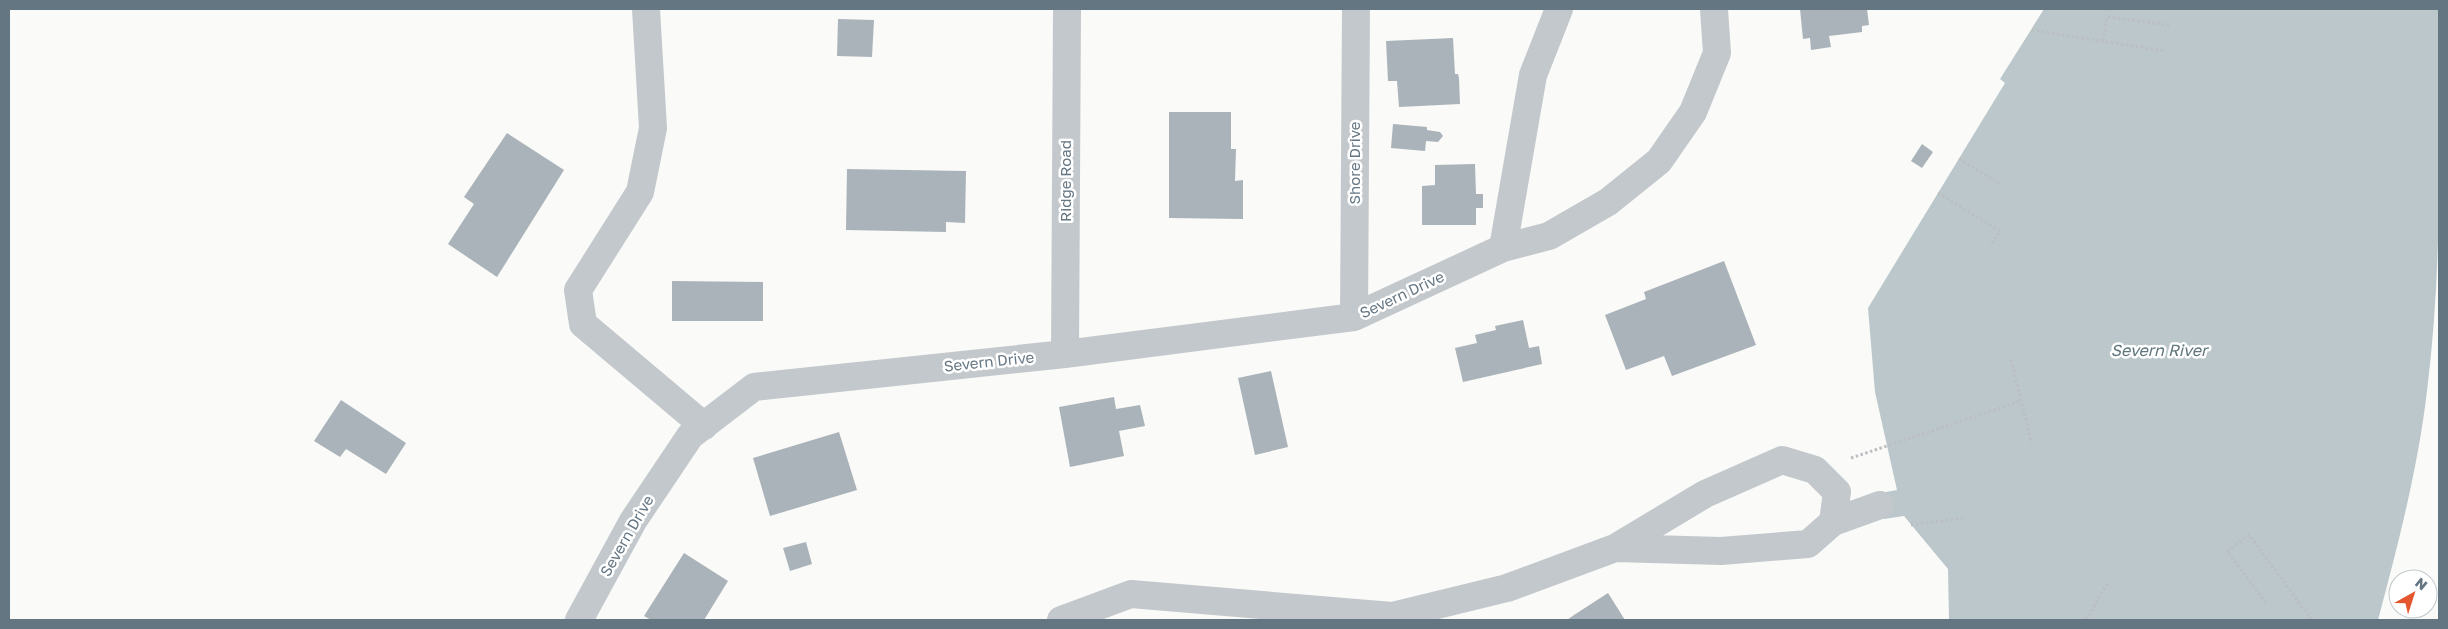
<svg xmlns="http://www.w3.org/2000/svg" width="2448" height="629" viewBox="0 0 2448 629" font-family="'Golos Text',sans-serif">
  <rect width="100%" height="100%" fill="#fafaf8"/>
  <path fill="#bbc7cb" d="M2044,9H2439C2439,136 2443,264 2427,391C2418,468 2398,545 2378,620H1949L1948,569L1904,516L1884,519L1881,493L1897,490L1875,392L1868,308L2005,83L2000,79Z"/>
  <path fill="#aab3b9" d="M1800,9H1867L1869,25L1862,26V32L1829,36L1831,47L1811,50L1810,38L1803,39Z
    M838,19L874,20L872,57L837,56Z
    M1453,38L1455,74H1458L1459,78L1460,104L1399,107L1397,81H1388L1386,41Z
    M1169,112H1231V149H1236L1235,181L1243,180V219L1169,218Z
    M1393,124L1427,127V130L1440,132L1443,136L1438,142L1426,141L1425,151L1391,148Z
    M507,133L564,170L497,277L448,244L474,204L464,197Z
    M1922,144L1933,152L1922,168L1911,161Z
    M1475,164L1476,194H1483V208H1476V225H1422V186L1435,185V165Z
    M847,169L966,171L965,223L946,222V232L846,230Z
    M1724,261L1756,345L1672,376L1664,356L1626,370L1605,315L1646,299L1644,292Z
    M672,281L763,282V321H672Z
    M1523,320L1529,348L1539,346L1542,364L1463,382L1455,348L1477,343L1475,335L1496,330L1495,326Z
    M1271,371L1288,447L1255,455L1238,378Z
    M1114,397L1116,409L1140,405L1145,426L1119,431L1124,456L1070,467L1059,407Z
    M341,400L406,443L386,474L346,449L340,457L314,441Z
    M839,432L857,490L770,516L753,458Z
    M806,542L812,564L790,571L783,548Z
    M684,553L728,581L704,620H651L644,616Z
    M1608,593L1625,620H1567L1574,615Z"/>
  <g fill="none" stroke-linecap="round" stroke-linejoin="round">
    <path stroke="#bbbfc2" stroke-width="3" stroke-dasharray="2.5 2.5" stroke-linecap="butt" d="M2032,30L2165,51
      M2103,41L2107,17L2169,25
      M1959,159L2002,185
      M1938,193L2000,231L1990,246
      M2011,360L2032,444
      M1851,458L2021,401
      M1911,525L1964,518
      M2266,603L2227,551L2249,535L2312,620
      M2086,620L2108,582"/>
    <path stroke="#c3c8cc" stroke-width="28" d="M646,9L653,128L640,192L578,290L583,324L704,426
      M1503,248L1533,75L1559,9
      M1354,317L1356,9
      M1065,354L1067,9
      M1833,522L1880,505
      M579,620L633,521L690,436L754,387L1065,354L1354,317L1503,248L1549,236L1608,202L1659,161L1693,112L1717,53L1714,9
      M1061,620L1131,594L1392,616L1507,588L1615,548L1705,494L1782,460L1815,470L1837,492L1833,522L1808,544L1721,551L1615,548"/>
  </g>
  <g text-anchor="middle" stroke-width="5" stroke-linejoin="round" paint-order="stroke">
    <g font-size="15" fill="#657683" stroke="#fff">
      <text transform="translate(1355 163) rotate(-90)" y="5">Shore Drive</text>
      <text transform="translate(1066 181) rotate(-90)" y="5">Ridge Road</text>
      <text transform="translate(1402 295) rotate(-25)" y="5">Severn Drive</text>
      <text transform="translate(989 362) rotate(-6)" y="5">Severn Drive</text>
      <text transform="translate(627 536) rotate(-60)" y="5">Severn Drive</text>
    </g>
    <g font-size="16" font-style="italic" fill="#60757c" stroke="#fff">
      <text x="2159" y="356">Severn River</text>
    </g>
  </g>
  <rect width="2448" height="629" fill="none" stroke="#657683" stroke-width="20"/>
  <g transform="translate(2413 594) rotate(39)"><circle r="24" fill="#ffffff" stroke="#c1c8cd"/>
  <path d="M0-4L9 19L0 12L-9 19Z" fill="#e4572e"/>
  <text y="-8" font-size="14" font-weight="bold" text-anchor="middle" fill="#657683">N</text>
  </g>
</svg>
